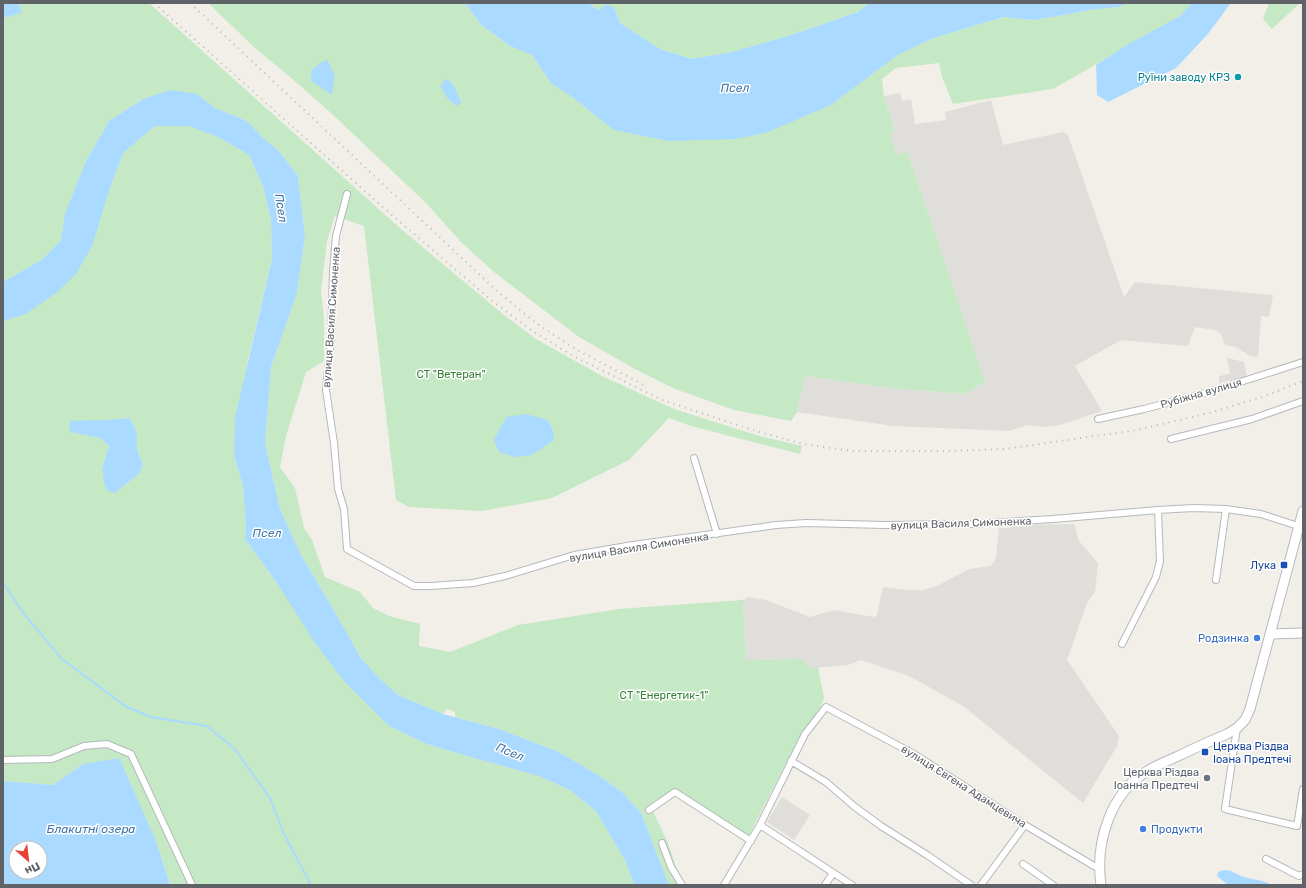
<svg xmlns="http://www.w3.org/2000/svg" width="1306" height="888" viewBox="0 0 1306 888" font-family="Rubik,sans-serif">
  <rect width="100%" height="100%" fill="#f1efe8"/>
  <path fill="#e0deda" d="M900,93L902,101L911,99L915,124L946,120L945,112L991,100L1003,145L1063,132L1068,135L1124,297L1135,282L1273,295L1269,317L1261,316L1258,357L1250,356L1236,347L1225,345L1221,334L1215,330L1195,327L1188,346L1121,340L1075,366L1102,411L1060,425L1044,427L1028,425L1009,431L893,426L797,412L805,376L891,388L964,394L985,382L907,151L897,155L889,136L894,128L884,96Z
    M1227,358L1244,362L1247,377L1219,383V376L1230,374Z
    M1074,524L1079,541L1098,563L1095,592L1087,603L1067,660L1119,736L1117,746L1083,803L963,706L909,676L861,660L848,665L810,668L801,659L746,660L743,600L748,597L766,600L810,617L834,610L874,617L877,615L883,587L908,590H923L937,586L969,569L991,566L996,558L999,528H1009L1017,525Z
    M782,797L810,815L794,840L767,822Z"/>
  <path fill="#c5e8c5" fill-rule="evenodd" d="M18,3H149L401,229L504,315L536,339L602,376L674,409L756,435L802,446L800,454L691,426L669,418L629,460L552,498L482,511L409,507L396,500L364,226L335,216L327,241L321,290L324,318V361L306,372L286,436L280,467L295,488L304,528L312,540L325,577L360,592L373,608L389,616L420,624L419,646L450,652L518,625L619,609L743,600L746,660L801,659L810,668L818,667L824,698L817,716L800,736L748,837L674,789L650,805L668,843L676,867L685,885H669L641,813L622,792L598,775L559,752L499,729L455,717V712L447,709L443,714L398,695L378,677L360,657L350,638L300,553L280,509L265,443L271,367L297,293L305,236L298,176L280,152L263,138L247,121L215,108L197,94L143,99L109,121L86,161L65,213L61,240L43,259L3,282V18L21,13Z
    M208,3H465L480,24L510,46L532,55L551,83L572,97L614,130L668,141L831,105L898,55L931,39L973,26L1004,17L1034,20L1064,15L1089,10L1119,7L1128,3H1192L1180,16L1053,89L953,104L942,77L939,63L896,68L882,79L884,96L894,129L890,136L897,155L907,151L985,382L964,394L891,388L805,376L797,412L791,421L734,410L675,389L635,369L579,337L494,272L461,242L426,203L331,113L290,77L255,48Z
    M588,3H869L858,12L788,36L732,52L692,59L660,49L620,23L615,9L598,10Z
    M1269,3H1300L1272,29L1263,19Z
    M155,126H189L220,138L249,155L263,186L271,220L272,259L247,364L234,455L243,486L246,526L245,539L277,583L294,608L389,726L427,744L474,758L539,776L570,790L596,811L626,862L634,885H170L156,841L83,764L53,785L3,781V321L26,314L109,191L123,153ZM130,418L137,433V450L143,464L140,473L115,493L102,469L109,446L100,438L106,420Z"/>
  <path fill="#aadaff" fill-rule="evenodd" d="M3,3H18L22,13L3,18Z
    M465,3H588L598,10L607,4L615,9L620,23L660,49L692,59L732,52L788,36L858,12L869,3H1128L1119,7L1089,10L1064,15L1034,20L1004,17L973,26L931,39L898,55L831,105L768,132L736,139L668,141L614,130L572,97L551,83L532,55L510,46L480,24Z
    M1192,3H1231L1207,35L1176,68L1108,102L1097,95L1096,65L1127,45L1180,16Z
    M327,59L335,76L332,95L311,81V70Z
    M446,79C455,84 458,93 461,103L457,106L448,99L440,86Z
    M171,90L197,94L215,108L247,121L263,138L280,152L298,176L305,236L297,293L271,367L265,443L280,509L300,553L350,638L360,657L378,677L398,695L443,714L499,729L559,752L598,775L622,792L641,813L669,885H634L626,862L596,811L570,790L539,776L474,758L427,744L389,726L345,682L313,640L277,583L245,539L246,526L243,486L234,455L235,418L272,259L271,220L263,186L249,155L220,138L189,126H155L123,153L109,191L92,246L76,274L56,293L26,314L3,321V282L43,259L61,240L65,213L86,161L109,121L143,99Z
    M526,414L548,420L553,431L554,440L532,455L515,457L499,452L494,440L500,428L507,417Z
    M130,418L137,433V450L143,464L140,473L115,493L108,491L105,486L102,469L109,446L100,438L71,432L69,427L70,421L106,420Z
    M119,758L156,841L170,885H3V781L53,785L83,764ZM16,848H40V872H16Z
    M1224,870C1231,870 1234,873 1241,876C1251,880 1263,879 1271,885H1228L1217,876L1218,872Z"/>
  <g fill="none" stroke-linecap="round" stroke-linejoin="round">
    <path stroke="#aadaff" stroke-width="2" d="M3,583L23,613L62,659L125,706L151,717L207,726L235,749L270,798L284,834L311,885"/>
    <g stroke="#b5b8bc" stroke-width="8">
      <path id="minor" d="M347,194L336,236L333,271L331,339L326,390L334,443L338,489L344,509L347,549L414,586H431L473,583L505,576L574,555L633,545L776,525L806,523L885,525L971,524L1053,519L1158,510L1193,508L1226,509L1261,514L1298,526
        M1098,419L1144,409L1209,392L1303,362
        M1171,439L1252,419L1303,401
        M694,458L717,534
        M1216,580L1226,509
        M1122,644L1156,577L1160,561L1158,510
        M1237,728L1225,809L1297,826L1303,789
        M3,760L52,759L84,746L107,744L131,754L192,885
        M791,761L826,782L855,807L881,826L927,855L971,885
        M649,810L675,792L751,841
        M760,825L852,885
        M662,843L671,867L682,885
        M1266,859L1299,876L1303,874
        M1023,864L1053,885
        M724,885L760,825L805,734L826,707L914,754L1025,825L1094,866L1099,868
        M825,885L833,873
        M981,885L1025,825"/>
    </g>
    <g stroke="#b6babf" stroke-width="11">
      <path id="secondary" d="M1271,634L1303,633
        M1101,885C1095,843 1110,792 1149,770C1157,765 1167,761 1176,757C1193,749 1210,741 1227,734L1237,728L1245,720L1250,709L1303,511"/>
    </g>
    <use href="#minor" stroke="#fff" stroke-width="6"/>
    <use href="#secondary" stroke="#fff" stroke-width="9"/>
    <path stroke="#b6b7b8" stroke-width="2" stroke-dasharray="1 5" stroke-linecap="butt" d="M154,3L378,203L491,300L531,330L573,356L662,400L756,431L803,444L853,451H946L1005,449L1137,430L1213,412L1262,397L1303,381
      M190,3L498,292L536,323L577,350L644,385"/>
  </g>
  <circle fill="#0f9aa8" stroke="#fff" stroke-width="1.5" cx="1238" cy="77" r="4"/>
  <g fill="#1a4fb4" stroke="#fff" stroke-width="1.5">
    <rect x="1280" y="561" width="8" height="8" rx="2"/>
    <rect x="1201" y="748" width="8" height="8" rx="2"/>
  </g>
  <g fill="#3f7fe0" stroke="#fff" stroke-width="1.5">
    <circle cx="1257" cy="638" r="4"/>
    <circle cx="1143" cy="829" r="4"/>
  </g>
  <circle fill="#6b7280" stroke="#fff" stroke-width="1.5" cx="1207" cy="778" r="4"/>
  <g text-anchor="middle" stroke-width="3" stroke-linejoin="round" paint-order="stroke">
    <g font-size="11" fill="#0d838f" stroke="#fff" text-anchor="end">
      <text x="1230" y="81">Руїни заводу КРЗ</text>
    </g>
    <g font-size="11" fill="#5f6368" stroke="#fff">
      <text transform="translate(331 317) rotate(-86)" y="4">вулиця Василя Симоненка</text>
      <text transform="translate(1201 393) rotate(-16)" y="4">Рубіжна вулиця</text>
      <text transform="translate(961 523) rotate(-2)" y="4">вулиця Василя Симоненка</text>
      <text transform="translate(639 547) rotate(-9)" y="4">вулиця Василя Симоненка</text>
      <text transform="translate(964 786) rotate(32)" y="4">вулиця Євгена Адамцевича</text>
    </g>
    <g font-size="11" fill="#348238" stroke="#fff">
      <text x="451" y="378">СТ "Ветеран"</text>
      <text x="664" y="699">СТ "Енергетик-1"</text>
    </g>
    <g font-size="11" fill="#164399" stroke="#fff" text-anchor="end">
      <text x="1276" y="569">Лука</text>
      <text x="1213" y="750" text-anchor="start">Церква Різдва<tspan x="1213" dy="13">Іоана Предтечі</tspan></text>
    </g>
    <g font-size="11" fill="#366cbe" stroke="#fff" text-anchor="end">
      <text x="1249" y="642">Родзинка</text>
      <text x="1151" y="833" text-anchor="start">Продукти</text>
    </g>
    <g font-size="11" fill="#5b616d" stroke="#fff" text-anchor="end">
      <text x="1199" y="776">Церква Різдва<tspan x="1199" dy="13">Іоанна Предтечі</tspan></text>
    </g>
    <g font-size="12" font-style="italic" fill="#4174aa" stroke="#fff">
      <text transform="translate(735 88) rotate(-1)" y="4">Псел</text>
      <text transform="translate(281 208) rotate(81)" y="4">Псел</text>
      <text x="267" y="537">Псел</text>
      <text transform="translate(510 752) rotate(22)" y="4">Псел</text>
      <text x="91" y="833">Блакитні озера</text>
    </g>
  </g>
  <rect width="1306" height="888" fill="none" stroke="#5f6368" stroke-width="8"/>
  <g transform="translate(28 860) rotate(152)"><circle r="19" fill="#ffffff" stroke="#bfc1c3"/>
  <path d="M0-3L7 15L0 10L-7 15Z" fill="#ea4335"/>
  <text y="-6" font-size="11" font-weight="bold" text-anchor="middle" fill="#5f6368">Пн</text>
  </g>
</svg>
